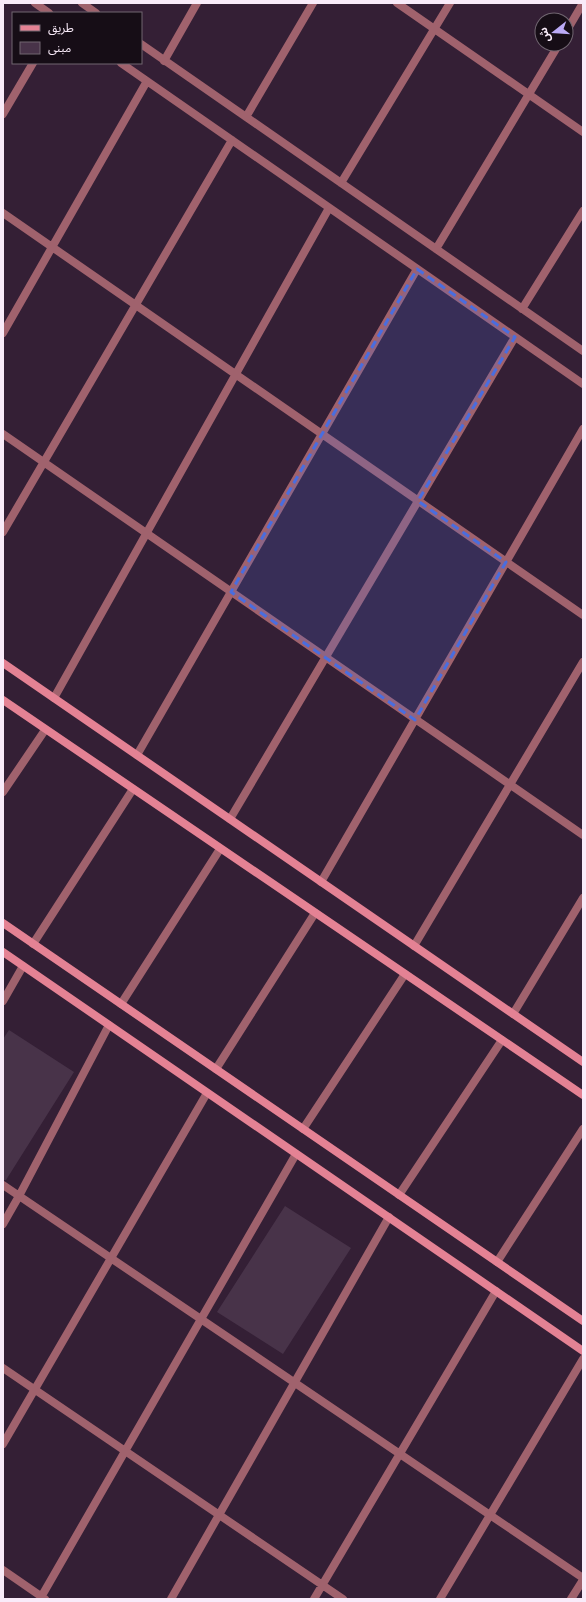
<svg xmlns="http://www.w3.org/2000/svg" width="586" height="1602" viewBox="0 0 586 1602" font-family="'DM Sans','Noto Sans Arabic',sans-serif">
  <rect width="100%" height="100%" fill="#341f35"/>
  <path fill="#483349" d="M9,1030L74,1072L6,1180H3V1039Z
    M285,1206L351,1248L283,1354L217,1312Z"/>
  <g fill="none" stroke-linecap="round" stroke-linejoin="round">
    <path stroke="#a0626d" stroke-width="8" d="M35,3L49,13
      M82,3L96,13
      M397,3L583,132
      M566,32L583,3
      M141,44L583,351
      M164,61L197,3
      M121,63L583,384
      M3,114L33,63
      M246,117L313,3
      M341,183L450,3
      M3,213L583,615
      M436,249L559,44
      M522,309L583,211
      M3,333L147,81
      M3,434L583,835
      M3,532L232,140
      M54,698L329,208
      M137,755L417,269
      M3,792L45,730
      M230,819L515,337
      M321,882L583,429
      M33,944L133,789
      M414,946L583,662
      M3,1001L23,966
      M121,1004L220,849
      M513,1014L583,898
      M216,1069L315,913
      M303,1129L405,974
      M3,1185L583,1578
      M399,1195L502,1040
      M3,1224L19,1196L109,1025
      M497,1262L583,1129
      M3,1368L343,1599
      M3,1444L207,1093
      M3,1570L45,1599
      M40,1599L296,1154
      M171,1599L389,1217
      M314,1599L496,1291
      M440,1599L583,1359
      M571,1599L583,1580"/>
    <path stroke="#e48294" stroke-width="8" d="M3,663L583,1062
      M3,700L583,1095
      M3,923L583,1321
      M3,952L583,1351"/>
  </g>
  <path fill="#496ddf" fill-opacity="0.2" stroke="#496ddf" stroke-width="3" stroke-dasharray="8 5" stroke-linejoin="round" d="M417,269L515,337L418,501L506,562L415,720L231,592Z"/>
  <rect width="586" height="1602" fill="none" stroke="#f9ebf9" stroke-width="8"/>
  <rect x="12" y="12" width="130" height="52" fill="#160d16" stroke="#716671"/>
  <rect x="20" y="25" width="20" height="6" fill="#e48294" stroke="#716671"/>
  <text x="48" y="32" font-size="12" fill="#f9ebf9">طريق</text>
  <rect x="20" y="42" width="20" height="12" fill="#483349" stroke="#716671"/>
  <text x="48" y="52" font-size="12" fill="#f9ebf9">مبنى</text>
  <g transform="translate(554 32) rotate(253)"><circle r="19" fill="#160d16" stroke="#716671"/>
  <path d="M0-3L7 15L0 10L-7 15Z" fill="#bbaaf6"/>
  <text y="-6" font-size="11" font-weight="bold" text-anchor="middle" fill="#f9ebf9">ش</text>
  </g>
</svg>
